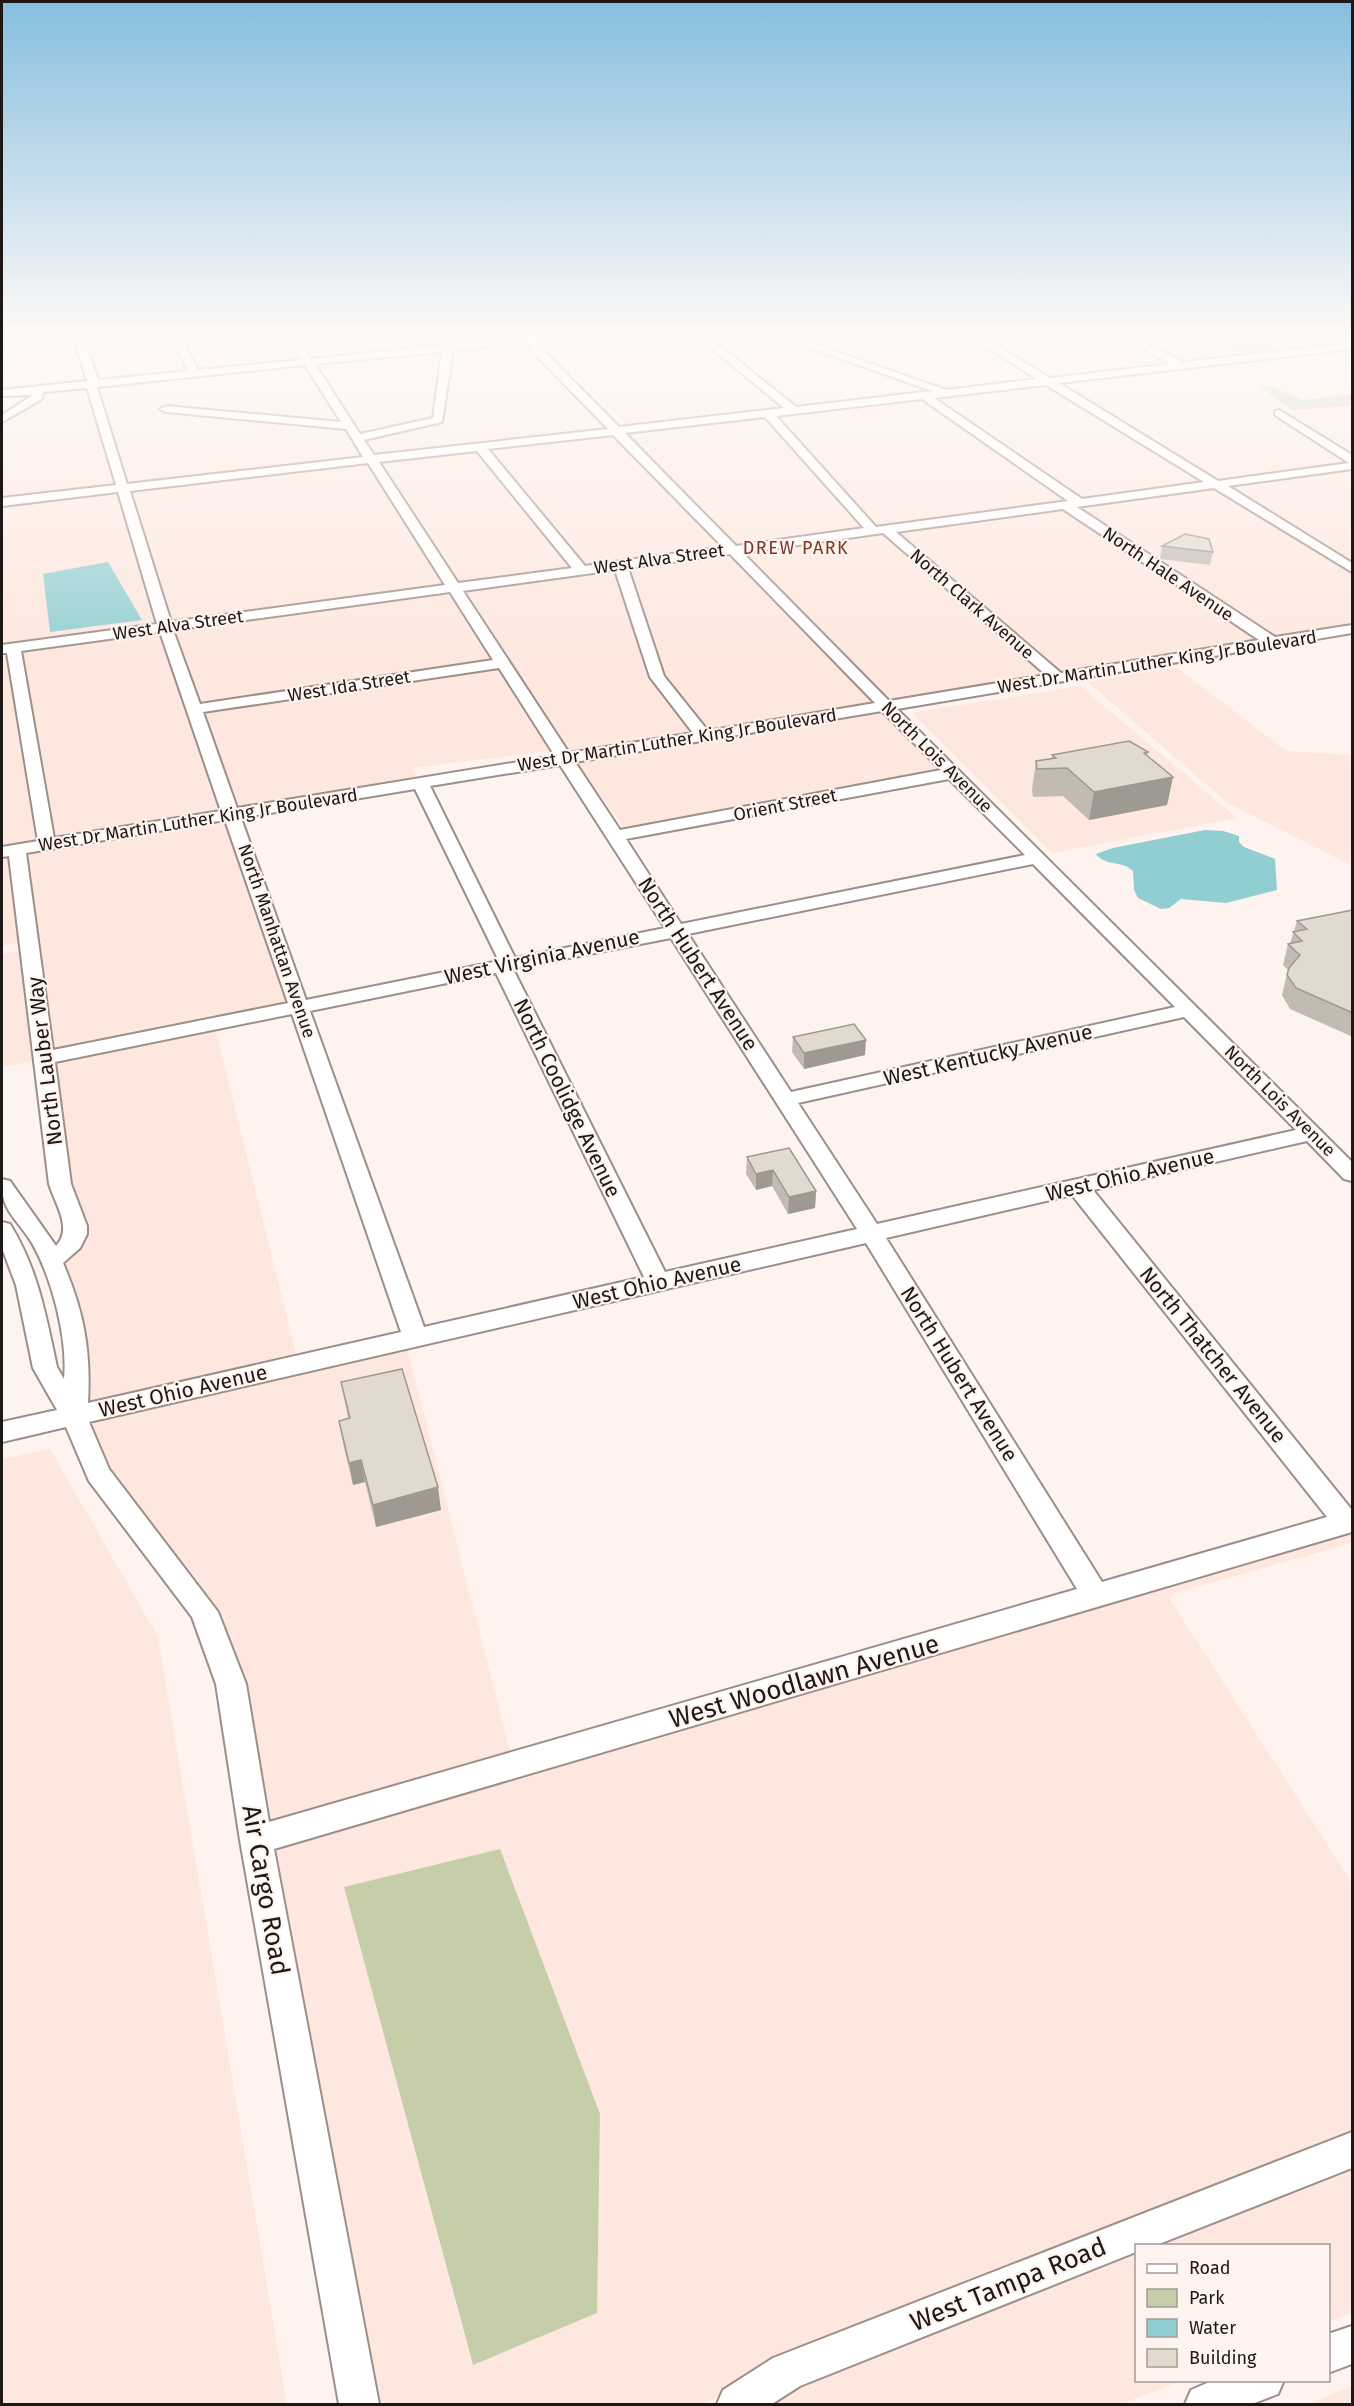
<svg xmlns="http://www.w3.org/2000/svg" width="1354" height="2406" viewBox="0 0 1354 2406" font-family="'Fira Sans',sans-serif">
  <rect width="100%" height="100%" fill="#fef3ee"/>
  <path fill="#fde7de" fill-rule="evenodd" d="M2,337H74L89,380L88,383L32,388L2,384Z
    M82,337H172L189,372L96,382Z
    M180,337H288L304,361L197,372Z
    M296,337H520L522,339L311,360Z
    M567,337H699L789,410L619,429L532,341Z
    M707,337H781L939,392L796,409Z
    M790,337H972L1041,380L946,391Z
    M980,337H1124L1175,365L1048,379Z
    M1131,337H1352V344L1181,364Z
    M525,341L611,430L375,458L363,439L442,420L451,349Z
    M1352,347V394L1303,400L1270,387H1260L1293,410L1352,406V457L1280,411L1274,412L1352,464L1216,482L1052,382Z
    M443,349L434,419L361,436L313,362Z
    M305,363L344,424L164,407L161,409L346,427L367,459L126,486L95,385Z
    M1045,383L1208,483L1082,500L928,396Z
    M87,385L117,487L2,500V422L41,397L38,391Z
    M921,397L1074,502L876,528L773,415Z
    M765,416L867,529L735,547L621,432Z
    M614,433L726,548L584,567L486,448Z
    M477,449L575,568L458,585L377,461Z
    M369,462L448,586L170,624L127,489Z
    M1344,469L1352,474V565L1221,486Z
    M1214,487L1352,572V626L1273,639L1072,506Z
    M118,490L159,625L2,646V504Z
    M1064,507L1264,641L1061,675L891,530Z
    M883,532L1051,677L888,702L738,551Z
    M730,552L878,704L707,732L662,676L625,566Z
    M616,567L651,677L696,734L571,755L460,589Z
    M451,590L496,661L199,706L171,628Z
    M161,630L225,812L53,840L19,649Z
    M8,650L40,842L2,849V651Z
    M500,666L555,750L413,768L417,780L238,810L201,711Z
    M1176,667L1286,751L1352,755V866L1228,803L1088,682Z
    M1080,686L1237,818L1052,853L912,713Z
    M883,709L945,771L626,831L575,760Z
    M227,819L291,1003L52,1052L24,852Z
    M11,854L23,942L2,946V856Z
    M24,950L38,1060L2,1067V954Z
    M215,1028L297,1358L84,1406L55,1180L54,1061Z
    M407,1348L511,1755L266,1825L241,1681L107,1470L87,1421Z
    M50,1449L158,1637L287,2404H2V1459Z
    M1352,1532V1543L1174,1593L1169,1598L1352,1883V2132L781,2355L706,2404H377L270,1848ZM345,1887L600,2114L597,2313L472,2365Z
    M1352,2169V2312L1329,2322L1328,2246H1154Z
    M1136,2252V2380L1181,2381L1121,2404H771L794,2389Z
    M1352,2386V2404H1309Z"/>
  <path fill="#c5cea8" d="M1259,386H1270L1303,400L1352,394V406L1293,410Z
    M500,1849L600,2114L597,2313L473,2365L344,1887Z"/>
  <path fill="#90ced1" d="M108,562L142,620L50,632L43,574Z
    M1205,830L1223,831L1239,836V842L1244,847L1275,859L1277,890L1226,903L1181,899L1169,908L1161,909L1138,898L1134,890L1133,871C1122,860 1106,867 1096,854L1113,848Z"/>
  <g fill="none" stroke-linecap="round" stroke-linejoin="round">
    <g stroke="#9c8f8a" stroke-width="4">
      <path id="minor" d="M73,337H83L98,380L188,371L171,337H181L198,370L301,360L287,337H297L311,359L519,337H561L556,340L535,342L619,427L784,408L698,337H709L796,407L932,391L780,337H794L946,390L1037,379L971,337H983L1050,378L1170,364L1122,337H1134L1183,362L1352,343V349L1059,383L1218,481L1349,463L1275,415V411L1279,410L1352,455V469L1228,486L1352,563V572L1214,488L1077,507L1275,637L1352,625V633L897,709L1352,1162V1181L1344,1179L1307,1141L1093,1190L1352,1510V1532L274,1849L379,2404H339L240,1840L216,1684L192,1617L89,1481L66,1427L2,1442V1422L57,1410L33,1368L16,1285L2,1248V1222L10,1224C38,1269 46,1316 57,1367L64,1379C68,1339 52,1278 32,1243C17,1218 0,1211 2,1179L10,1181L56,1246C73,1228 55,1204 49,1184L9,856L2,857V847L38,841L7,653H2V645L157,624L118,492L2,506V498L116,485L87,388L43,392L42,399L2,422V415L33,395L2,396V390L87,381ZM524,343L608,429L374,455L364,440L442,422L453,350ZM442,352L433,418L360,434L315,364ZM305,365L341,422L166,406L160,409L166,412L346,429L363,457L127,484L97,387ZM1046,385L1204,482L1082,499L934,398ZM922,399L1068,501L876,527L776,416ZM765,417L864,528L736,546L625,433ZM613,435L723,547L585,566L488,449ZM477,451L572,568L458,583L379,462ZM368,463L445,585L171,622L130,491ZM1063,509L1259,640L1061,673L896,532ZM883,533L1046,675L889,701L743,553ZM730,554L875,703L708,731L664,676L628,568ZM615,570L650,677L693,733L569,753L463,591ZM450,592L493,660L200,704L173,630ZM160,632L221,811L54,838L21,651ZM499,668L555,756L237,808L203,712ZM882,711L941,770L620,830L575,762ZM560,765L665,928L515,958L430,786ZM949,779L1025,855L681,924L626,839ZM415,789L497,957L494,962L306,1000L241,818ZM225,820L288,1003L53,1050L26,853ZM1033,864L1175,1007L791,1092L688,934ZM671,938L857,1229L665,1272L513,969ZM496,973L644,1277L424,1327L310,1011ZM292,1014L401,1332L88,1403C91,1350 84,1312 63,1263L80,1248L87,1234V1226L71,1184L55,1062ZM1184,1017L1296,1130L877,1224L798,1103ZM1072,1195L1327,1517L1102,1582L886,1238ZM866,1243L1077,1589L269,1822L246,1684L218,1612L109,1469L89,1422Z
        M1352,2132V2168L1154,2246H1136V2252L800,2386L772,2404H717L723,2390L773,2358Z
        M1352,2326V2364L1328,2373V2334Z
        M1214,2380H1284L1278,2394L1252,2404H1185L1191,2390Z"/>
    </g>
    <use href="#minor" fill="#fff" fill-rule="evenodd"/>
  </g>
  <path fill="#c2bbb2" d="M1204,337H1272L1270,348L1233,352Z
    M1162,546L1213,552L1210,565L1160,559Z
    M1148,752L1147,756L1173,777L1167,805L1089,820L1063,796L1033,797L1032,790L1036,761L1052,759V755Z
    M1353,910V1037L1290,1009L1282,995L1288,970L1283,965L1288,944H1290L1297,921Z
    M793,1037L865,1055L804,1069L792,1052Z
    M747,1157L816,1191L815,1208L788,1214L772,1186L756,1190L746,1174Z
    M341,1382L441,1510L376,1527L365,1482L353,1485L343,1443L339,1421L348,1418Z"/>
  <path fill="#9e9991" d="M1272,337L1270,348L1233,352L1235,341Z
    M1173,777L1167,805L1089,820L1094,792Z
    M866,1040L865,1055L804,1069V1053Z
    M773,1170L772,1186L756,1190V1174Z
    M816,1191L815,1208L788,1214L789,1197Z
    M361,1460L365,1482L353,1485L349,1463Z
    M438,1487L441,1510L376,1527L373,1505Z"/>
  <path fill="#e2dacf" stroke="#9e9991" stroke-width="1.5" d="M1226,337H1272L1235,341Z
    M1185,534L1209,539L1213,552L1162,546Z
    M1129,741L1148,752L1144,753L1173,777L1094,792L1067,768L1037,769L1036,761L1056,758L1052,755Z
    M1353,910V1013L1296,988L1287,975L1289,968L1300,955L1288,944L1302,941L1293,932L1307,929L1297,921Z
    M854,1024L866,1040L804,1053L793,1037Z
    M789,1148L816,1191L789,1197L773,1170L756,1174L747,1157Z
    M402,1369L438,1487L373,1505L361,1460L349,1463L345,1446L339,1421L350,1418L341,1382Z"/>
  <linearGradient id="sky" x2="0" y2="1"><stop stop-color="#85bedf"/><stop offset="0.5" stop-color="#fffaf7"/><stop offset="1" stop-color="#fffaf7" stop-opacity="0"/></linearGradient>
  <rect width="1354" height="674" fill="url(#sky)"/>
  <g text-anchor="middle" stroke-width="4.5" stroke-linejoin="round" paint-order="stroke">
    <g font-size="18" letter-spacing="1.5" fill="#7b3726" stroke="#fef3ee">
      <text x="796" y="554">DREW PARK</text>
    </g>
    <g font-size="18" fill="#1d1816" stroke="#fef3ee">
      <text transform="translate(659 559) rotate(-8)" y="6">West Alva Street</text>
      <text transform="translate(1168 574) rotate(34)" y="6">North Hale Avenue</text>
      <text transform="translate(972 604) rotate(41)" y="6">North Clark Avenue</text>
      <text transform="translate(178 625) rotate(-8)" y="6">West Alva Street</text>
      <text transform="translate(1157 662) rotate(-9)" y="6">West Dr Martin Luther King Jr Boulevard</text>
      <text transform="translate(349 686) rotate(-9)" y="6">West Ida Street</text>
      <text transform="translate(677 740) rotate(-9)" y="6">West Dr Martin Luther King Jr Boulevard</text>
      <text transform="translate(937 757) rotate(45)" y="6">North Lois Avenue</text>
      <text transform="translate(785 805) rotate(-11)" y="6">Orient Street</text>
      <text transform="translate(198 820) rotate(-9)" y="6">West Dr Martin Luther King Jr Boulevard</text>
      <text transform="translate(277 941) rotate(71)" y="6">North Manhattan Avenue</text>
      <text transform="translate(1280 1101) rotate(45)" y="6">North Lois Avenue</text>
    </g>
    <g font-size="21" fill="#1d1816" stroke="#fef3ee">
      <text transform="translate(542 957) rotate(-12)" y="7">West Virginia Avenue</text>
      <text transform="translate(698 964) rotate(57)" y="7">North Hubert Avenue</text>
      <text transform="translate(988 1055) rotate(-13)" y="7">West Kentucky Avenue</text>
      <text transform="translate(45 1061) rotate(-97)" y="7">North Lauber Way</text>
      <text transform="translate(567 1098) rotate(64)" y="7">North Coolidge Avenue</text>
      <text transform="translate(1130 1175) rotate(-13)" y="7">West Ohio Avenue</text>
      <text transform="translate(657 1283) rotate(-13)" y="7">West Ohio Avenue</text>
      <text transform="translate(1213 1355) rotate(51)" y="7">North Thatcher Avenue</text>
      <text transform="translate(959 1374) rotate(58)" y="7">North Hubert Avenue</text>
      <text transform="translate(183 1391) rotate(-13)" y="7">West Ohio Avenue</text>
    </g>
    <g font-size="26" fill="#1d1816" stroke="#fef3ee">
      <text transform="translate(804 1681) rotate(-16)" y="9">West Woodlawn Avenue</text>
      <text transform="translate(266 1890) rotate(80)" y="9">Air Cargo Road</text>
      <text transform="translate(1008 2284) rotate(-22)" y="9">West Tampa Road</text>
    </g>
  </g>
  <rect width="1354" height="2406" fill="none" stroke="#1d1816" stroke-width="6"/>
  <rect x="1135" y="2244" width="195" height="138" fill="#fef3ee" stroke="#a49b98" stroke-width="1.5"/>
  <rect x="1147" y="2264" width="30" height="9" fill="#ffffff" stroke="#a49b98" stroke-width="1.5"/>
  <text x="1189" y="2274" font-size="18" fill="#1d1816">Road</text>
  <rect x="1147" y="2289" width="30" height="18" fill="#c5cea8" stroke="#a49b98" stroke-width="1.5"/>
  <text x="1189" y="2304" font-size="18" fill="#1d1816">Park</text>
  <rect x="1147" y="2319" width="30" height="18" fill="#90ced1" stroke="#a49b98" stroke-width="1.5"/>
  <text x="1189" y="2334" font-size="18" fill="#1d1816">Water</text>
  <rect x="1147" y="2349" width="30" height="18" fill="#e2dacf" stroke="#a49b98" stroke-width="1.5"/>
  <text x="1189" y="2364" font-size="18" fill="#1d1816">Building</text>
</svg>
